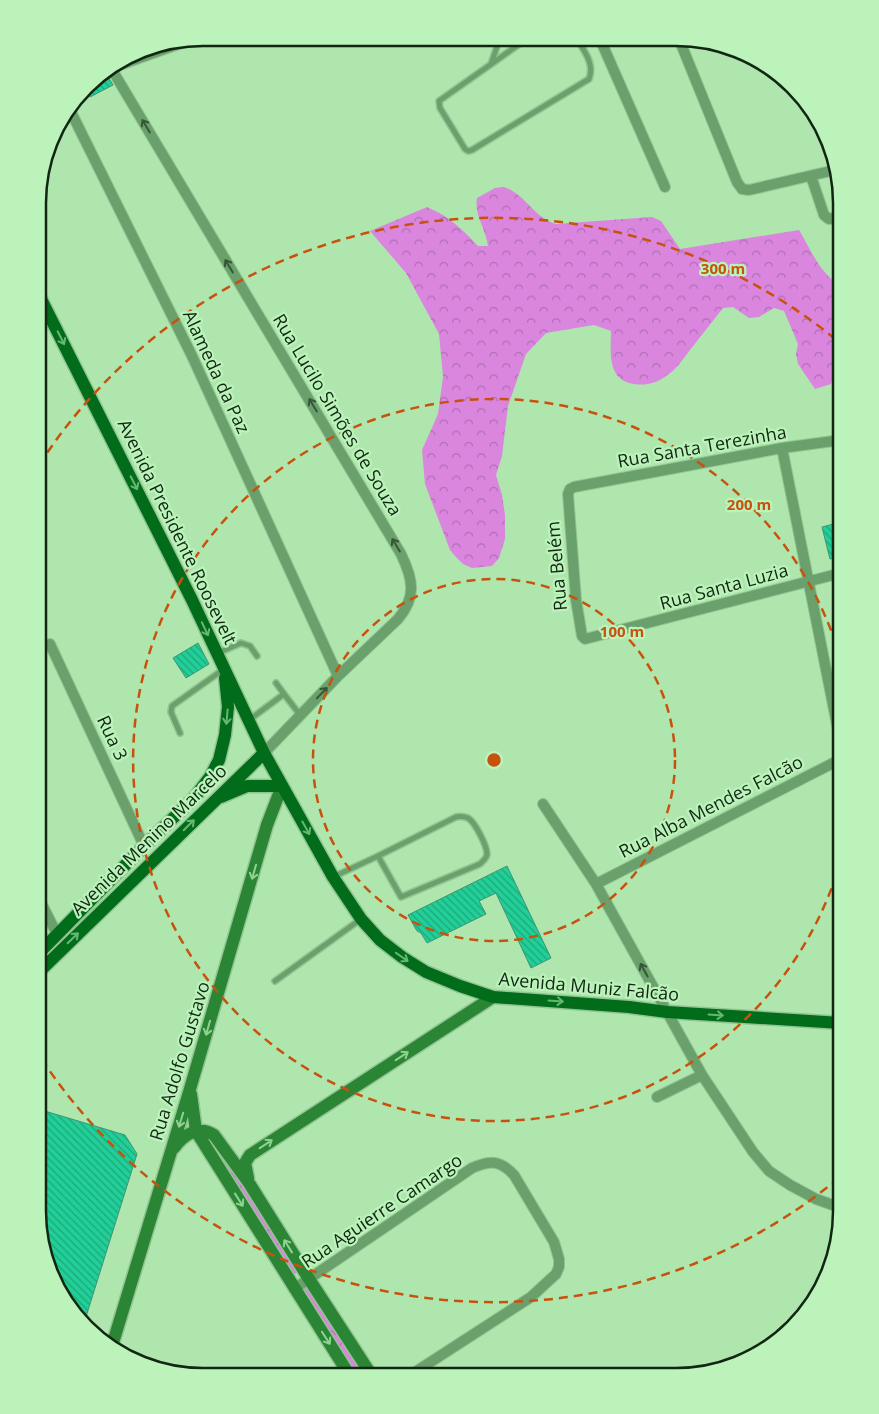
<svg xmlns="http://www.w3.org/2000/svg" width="879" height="1414" viewBox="0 0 879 1414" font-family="'Open Sans',sans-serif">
  <defs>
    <pattern id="forest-crowns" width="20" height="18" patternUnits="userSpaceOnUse" patternTransform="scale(1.25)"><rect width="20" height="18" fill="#da86df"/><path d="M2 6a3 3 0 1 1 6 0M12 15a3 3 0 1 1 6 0" fill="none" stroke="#af6eb3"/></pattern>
    <pattern id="building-back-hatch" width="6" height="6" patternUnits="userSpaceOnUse" patternTransform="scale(1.25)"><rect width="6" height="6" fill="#22cf98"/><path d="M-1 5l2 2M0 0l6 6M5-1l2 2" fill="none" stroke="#1ca87b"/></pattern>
  </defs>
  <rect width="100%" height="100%" fill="#aee6ae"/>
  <path fill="url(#forest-crowns)" d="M504,187C525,194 534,218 556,224L652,217L661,221L680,249L799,230C814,255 817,269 841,287V335L838,339C841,355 836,369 831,384L815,389L798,364L796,354L798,344L784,311L774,308L759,317L749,318L733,307L723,308C712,322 701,336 690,350C683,359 676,370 666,376C657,383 645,386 634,384C606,380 611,351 611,331L594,325L546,333L526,354L508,406L502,456L496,475L502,495L505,515V539L499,558L492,566L472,568L463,564L456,557L450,550L425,484L422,450L438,414L443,377L439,334L406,273L370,231L427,207C450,217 461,228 478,246H488C486,229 474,215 477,198L495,188Z
    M216,1142L298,1272L293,1275L211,1146Z
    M307,1285L369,1376H356L303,1294L304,1288Z"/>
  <path fill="url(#building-back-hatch)" stroke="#419473" d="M105,72L113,85L90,97L86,89L94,79Z
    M841,522V556L830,559L822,527Z
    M198,643L209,664L186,678L173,658Z
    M507,866L551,958L531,968L496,893L479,901L486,914L427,943L421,933L417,931L408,915Z
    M38,1109L125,1135L137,1154L85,1320L50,1274L38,1210Z"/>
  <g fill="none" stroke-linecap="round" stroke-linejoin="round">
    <g stroke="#92c492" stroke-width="8">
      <path id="lane" d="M528,38L439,101L440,108L465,149L468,151L472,150L589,79C595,64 584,51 577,39
        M491,64L500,38
        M218,653L241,643L250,646L257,656
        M284,694L300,715
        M249,720L284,694L276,683
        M180,733L171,712L172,706L224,669
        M333,877L378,856L456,817C460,816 463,816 468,818C475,822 487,846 487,854C487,858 483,861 480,864L401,897L378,856
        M275,981L361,919"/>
    </g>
    <g stroke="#92c492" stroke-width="12">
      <path id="street" d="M600,39L665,187
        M679,39L737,182L742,189L749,190L835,170
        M187,41L111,68L401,554C413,579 417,597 398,619L338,676L264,753
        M70,110L192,356L338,676
        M811,176L824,215L829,219L841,217
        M782,448L841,745
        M841,573L585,639L582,636L576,600L568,494L570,489L574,487L782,448L841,440
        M50,644L144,846
        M543,804L596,884L702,1075L753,1152L769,1171L790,1185L816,1199L841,1208
        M596,884L841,759
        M38,897L57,934
        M657,1097L702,1075
        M294,1289L472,1168C490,1160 500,1160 514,1175L554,1242L559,1259V1267L556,1274L531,1297L409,1376"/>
    </g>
    <g stroke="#92c492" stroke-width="15">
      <path id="secondary" d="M191,1094L196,1131L350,1376
        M174,1148C184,1134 199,1125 214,1135L249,1183L309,1279L372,1376
        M248,1178L245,1163L250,1155L493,997
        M112,1346L190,1089L267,825L282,786"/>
    </g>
    <g stroke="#92c492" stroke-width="15">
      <path id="primary" d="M39,295L192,600L264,753L333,877L361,919L380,940L402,957L426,972L460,986L493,997L629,1007L667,1012L841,1023
        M221,797L247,786H282
        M38,954L144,846L194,798L210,777L219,760L225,735L228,707L225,678
        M38,973L264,753"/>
    </g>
    <use href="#lane" stroke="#6aa06c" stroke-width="5"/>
    <use href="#street" stroke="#6aa06c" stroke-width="10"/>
    <use href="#secondary" stroke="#2a8534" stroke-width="12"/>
    <use href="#primary" stroke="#016c19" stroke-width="12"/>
  </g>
  <defs><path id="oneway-shaft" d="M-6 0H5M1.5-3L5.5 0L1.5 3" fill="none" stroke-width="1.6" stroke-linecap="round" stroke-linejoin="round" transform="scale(1.25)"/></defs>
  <g stroke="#355736">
    <use href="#oneway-shaft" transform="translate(146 126) rotate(-121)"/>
    <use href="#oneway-shaft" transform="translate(229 266) rotate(-121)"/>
    <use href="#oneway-shaft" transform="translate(313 405) rotate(-121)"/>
    <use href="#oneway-shaft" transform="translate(396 545) rotate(-121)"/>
    <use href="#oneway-shaft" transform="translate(322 693) rotate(-46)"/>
    <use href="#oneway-shaft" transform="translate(644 970) rotate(-119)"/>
  </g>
  <g stroke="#67b672">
    <use href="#oneway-shaft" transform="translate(61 338) rotate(63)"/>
    <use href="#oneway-shaft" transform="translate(134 483) rotate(63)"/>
    <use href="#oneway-shaft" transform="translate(205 629) rotate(65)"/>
    <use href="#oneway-shaft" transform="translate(227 717) rotate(95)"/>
    <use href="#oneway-shaft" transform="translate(189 825) rotate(-45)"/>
    <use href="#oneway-shaft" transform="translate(306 828) rotate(61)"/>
    <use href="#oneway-shaft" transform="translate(73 938) rotate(-44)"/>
    <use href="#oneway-shaft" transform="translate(402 957) rotate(35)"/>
    <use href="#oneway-shaft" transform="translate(556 1001) rotate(4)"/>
    <use href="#oneway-shaft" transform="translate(716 1015) rotate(4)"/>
  </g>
  <g stroke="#90d292">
    <use href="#oneway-shaft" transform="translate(254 872) rotate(106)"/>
    <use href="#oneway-shaft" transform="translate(208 1028) rotate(106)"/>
    <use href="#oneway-shaft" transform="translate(402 1056) rotate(-33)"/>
    <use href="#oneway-shaft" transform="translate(181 1120) rotate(107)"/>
    <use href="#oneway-shaft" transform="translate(266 1144) rotate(-33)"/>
    <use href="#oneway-shaft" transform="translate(239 1200) rotate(58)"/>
    <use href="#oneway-shaft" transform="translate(288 1246) rotate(-122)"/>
    <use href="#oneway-shaft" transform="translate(326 1338) rotate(57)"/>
  </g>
  <g fill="none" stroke="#c8520d" stroke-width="2.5" stroke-dasharray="9 6">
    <circle cx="494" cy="760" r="181"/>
    <path d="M841 860A361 361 0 1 1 841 660"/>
    <path d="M839 1178A542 542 0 0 1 39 1055M39 465A542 542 0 0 1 839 342"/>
  </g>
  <g text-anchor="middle" stroke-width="4.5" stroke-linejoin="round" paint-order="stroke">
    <g font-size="18" fill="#112712" stroke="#bbf3bb">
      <text transform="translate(216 372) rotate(65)" y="6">Alameda da Paz</text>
      <text transform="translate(337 415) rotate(59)" y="6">Rua Lucilo Simões de Souza</text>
      <text transform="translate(702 447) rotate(-10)" y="6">Rua Santa Terezinha</text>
      <text transform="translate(177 532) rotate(64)" y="6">Avenida Presidente Roosevelt</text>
      <text transform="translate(557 566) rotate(-95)" y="6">Rua Belém</text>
      <text transform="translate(724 587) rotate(-15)" y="6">Rua Santa Luzia</text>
      <text transform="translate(112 738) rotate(65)" y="6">Rua 3</text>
      <text transform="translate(711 807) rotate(-27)" y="6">Rua Alba Mendes Falcão</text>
      <text transform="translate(149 840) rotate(-44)" y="6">Avenida Menino Marcelo</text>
      <text transform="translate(589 987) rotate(5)" y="6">Avenida Muniz Falcão</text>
      <text transform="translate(180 1061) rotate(-73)" y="6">Rua Adolfo Gustavo</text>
      <text transform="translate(382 1211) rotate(-34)" y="6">Rua Aguierre Camargo</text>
    </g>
  </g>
  <path d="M0 0H879V1414H0ZM203 46H676A157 157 0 0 1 833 203V1211A157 157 0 0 1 676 1368H203A157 157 0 0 1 46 1211V203A157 157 0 0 1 203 46Z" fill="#bbf3bb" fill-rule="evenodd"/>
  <path fill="none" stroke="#112712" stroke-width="2.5" d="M203 46H676A157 157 0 0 1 833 203V1211A157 157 0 0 1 676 1368H203A157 157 0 0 1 46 1211V203A157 157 0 0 1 203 46Z"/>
  <circle cx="494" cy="760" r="8" fill="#c8520d" stroke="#bbf3bb" stroke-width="2.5"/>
  <g font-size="15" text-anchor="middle" font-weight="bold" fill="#c8520d" stroke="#bbf3bb" stroke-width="4.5" stroke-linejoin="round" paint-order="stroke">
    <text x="723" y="274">300 m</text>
    <text x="749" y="510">200 m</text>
    <text x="622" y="637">100 m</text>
  </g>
</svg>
